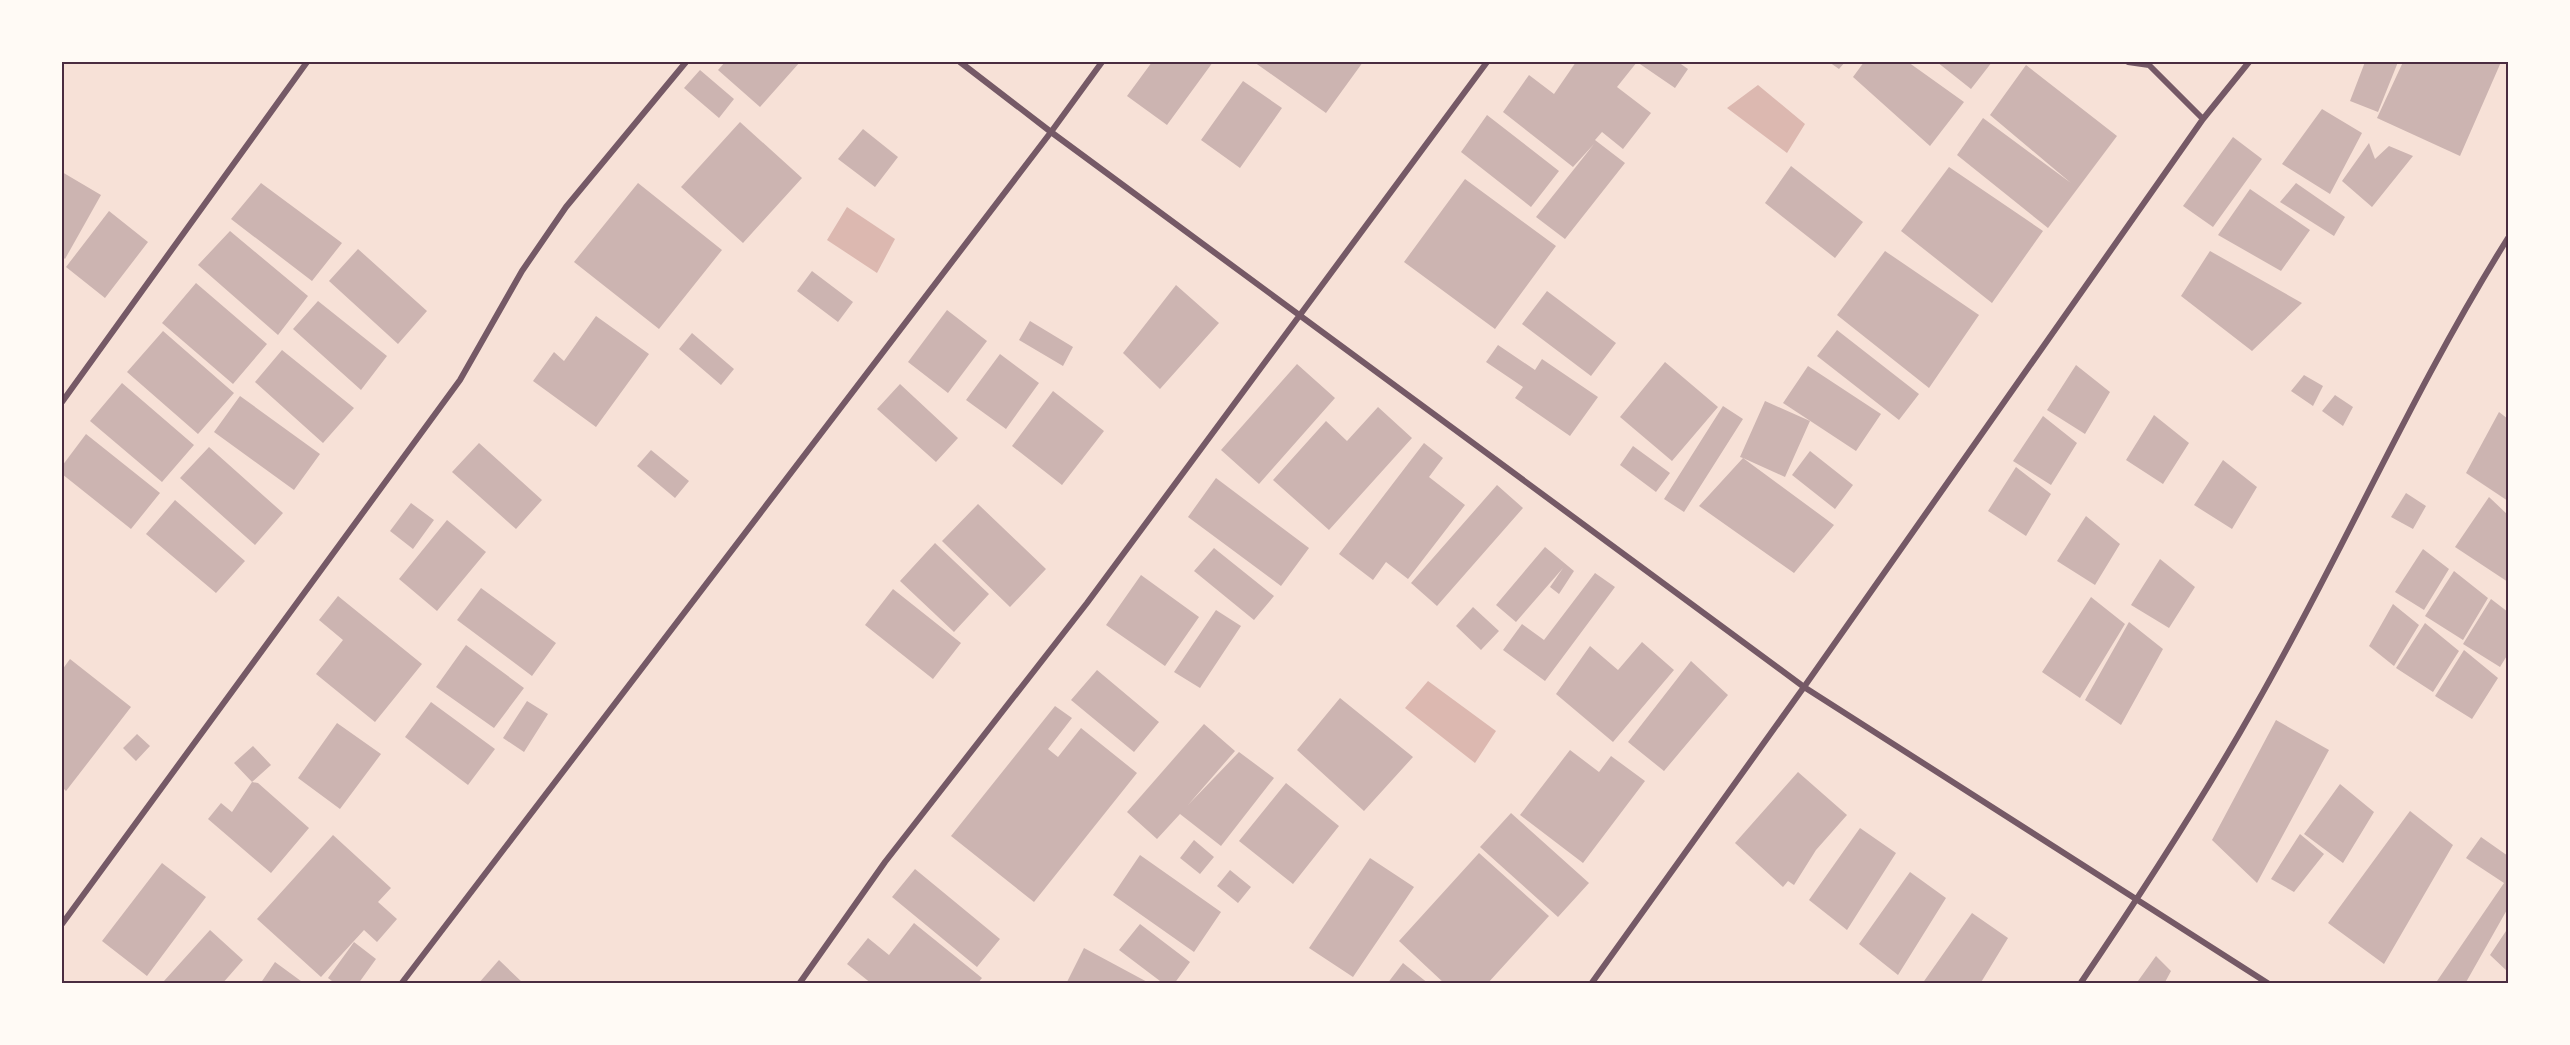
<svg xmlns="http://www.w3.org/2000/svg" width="2570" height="1045" viewBox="0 0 2570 1045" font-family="'IBM Plex Sans',sans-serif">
  <rect width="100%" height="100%" fill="#f7e1d7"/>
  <path fill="#dcb8b0" d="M1758,85L1805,124L1787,153L1727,108Z
    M847,207L895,239L877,273L827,240Z
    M1428,681L1496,731L1475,763L1405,708Z"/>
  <path fill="#ccb4b1" d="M725,62H800L760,107L718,70Z
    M1152,62H1213L1167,125L1127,96Z
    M1254,62H1363L1326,113Z
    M1576,62H1678L1688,69L1675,88L1637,62L1617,87L1651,113L1623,149L1602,132L1595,140L1625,163L1565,239L1536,217L1594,144L1573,167L1503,112L1529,75L1554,94Z
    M1829,62H1845L1839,69Z
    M1864,62H1908L1964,102L1930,146L1853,77Z
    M1937,62H1992L1971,89Z
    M2365,62H2398L2378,112L2350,101Z
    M2403,62H2501L2460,156L2377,118Z
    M2026,65L2117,136L2048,228L1957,155L1983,118L2071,183L1990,115Z
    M700,70L734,99L719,118L684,88Z
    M1243,81L1282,108L1240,168L1201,140Z
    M2322,109L2362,133L2330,194L2282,164Z
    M1487,115L1559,171L1531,207L1461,152Z
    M740,122L802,178L743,243L681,187Z
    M863,129L898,157L875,187L838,159Z
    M2233,137L2262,159L2213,227L2183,206Z
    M2369,143L2375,159L2389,146L2413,156L2372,207L2342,181Z
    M1791,166L1863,222L1835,258L1765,203Z
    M1949,167L2043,231L1992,303L1901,231Z
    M62,172L101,195L65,259L62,256Z
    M1465,179L1556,246L1495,329L1404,262Z
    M261,183L342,243L312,281L231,219Z
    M638,183L722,250L659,329L574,262Z
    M2296,183L2345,217L2334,236L2280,202Z
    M2250,189L2310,230L2281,271L2218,235Z
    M109,211L148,242L105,298L66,267Z
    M230,231L308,296L278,335L198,265Z
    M358,249L427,311L398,344L329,281Z
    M1885,251L1979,315L1929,388L1837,315Z
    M2210,251L2302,303L2252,351L2181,296Z
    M812,271L853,302L838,322L797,291Z
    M196,283L267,344L233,384L162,323Z
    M1176,285L1219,323L1160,389L1123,353Z
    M1547,291L1616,343L1591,376L1522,324Z
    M318,301L387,356L361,390L293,329Z
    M947,310L987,341L948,393L908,362Z
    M596,316L649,354L596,427L533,381L554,352L564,361Z
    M1030,321L1073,347L1063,366L1019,340Z
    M1837,330L1919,394L1899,420L1817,356Z
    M163,331L234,393L198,434L127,372Z
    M692,333L734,369L721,385L679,349Z
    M1498,345L1535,370L1542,359L1598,397L1570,436L1515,398L1523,387L1486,362Z
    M282,350L354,408L323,443L255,382Z
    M1000,354L1039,383L1006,429L966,400Z
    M1665,362L1718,407L1672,461L1620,417Z
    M1297,364L1335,398L1259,484L1221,450Z
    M2076,365L2110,392L2085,434L2047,410Z
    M1808,366L1881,414L1856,451L1783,403Z
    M2304,375L2323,386L2313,406L2291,391Z
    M122,383L194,445L162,482L90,421Z
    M900,384L958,438L936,462L877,409Z
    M1053,391L1104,431L1062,485L1012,446Z
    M2335,395L2353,407L2343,426L2322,411Z
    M240,396L320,454L294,490L214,432Z
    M1765,401L1810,421L1785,477L1743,458L1834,525L1794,573L1699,506L1743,458L1740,457Z
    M1723,406L1743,419L1684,512L1664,499Z
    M1378,407L1412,438L1329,530L1273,480L1326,421L1347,441Z
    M2499,412L2508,419V501L2466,473Z
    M2154,415L2189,443L2163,484L2126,460Z
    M2043,416L2077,443L2051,485L2013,461Z
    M86,434L160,493L131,529L62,474V466Z
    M479,443L542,500L516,529L452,472Z
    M1424,443L1443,458L1429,477L1465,505L1408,579L1386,562L1373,580L1339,554Z
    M1633,446L1670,473L1656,492L1620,465Z
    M209,447L283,513L255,545L180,478Z
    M651,450L689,481L675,498L637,466Z
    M1810,451L1853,485L1835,509L1792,475Z
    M2223,460L2257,487L2232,529L2194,505Z
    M2016,467L2051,494L2026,536L1988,511Z
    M1216,478L1309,548L1281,586L1188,517Z
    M1497,485L1523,508L1437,606L1411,583Z
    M2406,493L2426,506L2413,529L2391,517Z
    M2489,497L2508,515V582L2455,547Z
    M175,500L245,561L216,593L146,534Z
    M411,503L434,520L413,549L390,531Z
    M978,504L1046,569L1010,607L942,541Z
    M2086,516L2120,544L2095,585L2057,561Z
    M447,520L486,552L437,611L399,579Z
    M935,543L989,594L954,632L900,581Z
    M1545,547L1574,571L1559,594L1550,587L1563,568L1516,622L1496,605Z
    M1214,548L1274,596L1254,620L1194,571Z
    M2423,549L2449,569L2424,610L2395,592Z
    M2160,559L2195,587L2169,628L2131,605Z
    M2454,571L2488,598L2463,640L2425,616Z
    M1595,573L1615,587L1545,681L1503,650L1522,624L1544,640Z
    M1141,575L1199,617L1165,666L1106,625Z
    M481,588L556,643L532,676L457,620Z
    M893,589L961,643L933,679L865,625Z
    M338,596L422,664L375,722L316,674L343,640L319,620Z
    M2091,597L2125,624L2080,698L2042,672Z
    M2491,599L2508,612V654L2500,667L2463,644Z
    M2393,604L2419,625L2394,666L2369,646Z
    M1473,607L1499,631L1481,650L1456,626Z
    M1216,610L1241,626L1200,688L1174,672Z
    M2129,622L2163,649L2121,725L2085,700Z
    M2425,623L2459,651L2433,692L2396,668Z
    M1642,642L1674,670L1613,742L1556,694L1590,646L1618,670Z
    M466,645L524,688L494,728L436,687Z
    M2464,650L2498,678L2472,719L2435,696Z
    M70,659L131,707L66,791L62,787V670Z
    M1691,661L1728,695L1664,771L1628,742Z
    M1097,670L1159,722L1134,752L1071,700Z
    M1340,698L1413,757L1364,811L1297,750Z
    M527,701L548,714L524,752L503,738Z
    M431,702L495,749L468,785L405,737Z
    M1055,706L1072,718L1048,749L1058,757L1081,728L1137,773L1034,902L951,836Z
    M2276,720L2329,750L2257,883L2212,840Z
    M337,723L381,754L340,809L298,778Z
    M1204,724L1235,751L1188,805L1239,752L1274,778L1221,846L1180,814L1157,839L1127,812Z
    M137,734L150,746L136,761L123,748Z
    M253,746L271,765L252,782L234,763Z
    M1570,750L1599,772L1611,756L1645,781L1583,863L1520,815Z
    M1798,772L1847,815L1816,850L1794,885L1788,881L1783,887L1735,843Z
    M252,782L258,783L309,828L271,873L208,819L221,803L232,812Z
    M1286,783L1339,826L1293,884L1239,841Z
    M2340,784L2374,812L2343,863L2304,834Z
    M2410,811L2453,845L2384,964L2328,923Z
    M1511,813L1589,883L1558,917L1480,847Z
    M1860,828L1896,853L1847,930L1809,900Z
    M2300,834L2324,854L2294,892L2271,879Z
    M333,835L391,888L378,902L397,919L377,942L364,930L321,977L257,919Z
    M2481,837L2508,856V908L2465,984H2435L2504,883L2466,858Z
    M1194,840L1214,857L1200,874L1180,858Z
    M1479,853L1549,916L1487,984H1445L1399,941Z
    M1140,855L1221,912L1194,952L1113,895Z
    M1370,858L1414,887L1353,977L1309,948Z
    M162,863L206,897L147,976L102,941Z
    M915,869L1000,939L977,967L892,897Z
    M1230,870L1251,887L1238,903L1217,886Z
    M1910,872L1946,898L1898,975L1859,944Z
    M1972,913L2008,938L1980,984H1922Z
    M914,923L982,978L977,984H872L847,964L868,938L889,955Z
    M1140,924L1190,962L1174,984H1164L1119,950Z
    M2508,928V972L2490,955Z
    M210,930L243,960L222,984H167L164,981Z
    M354,942L376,959L358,984H336L328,978Z
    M1084,948L1151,984H1066Z
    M2156,956L2171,971L2164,984L2138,981Z
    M499,960L524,984H478Z
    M275,962L305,984H260Z
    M1403,963L1429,984H1387Z"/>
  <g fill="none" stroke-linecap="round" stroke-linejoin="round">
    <path stroke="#755966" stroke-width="6" d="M960,62L1051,132L1804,687L2269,984
      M2128,62L2149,65L2203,119
      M62,402L307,62
      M62,924L460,380L522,271L566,207L686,62
      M401,984L1051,132L1102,62
      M799,984L885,862L1087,603L1487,62
      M1591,984L1804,687L2203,119L2249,62
      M2080,984C2141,894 2201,802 2254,708C2343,553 2413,389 2508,238"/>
  </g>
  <rect width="2570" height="1045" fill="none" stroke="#fffaf5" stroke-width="126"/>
  <rect x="63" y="63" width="2444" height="919" fill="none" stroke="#4a2c40" stroke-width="2"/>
</svg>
